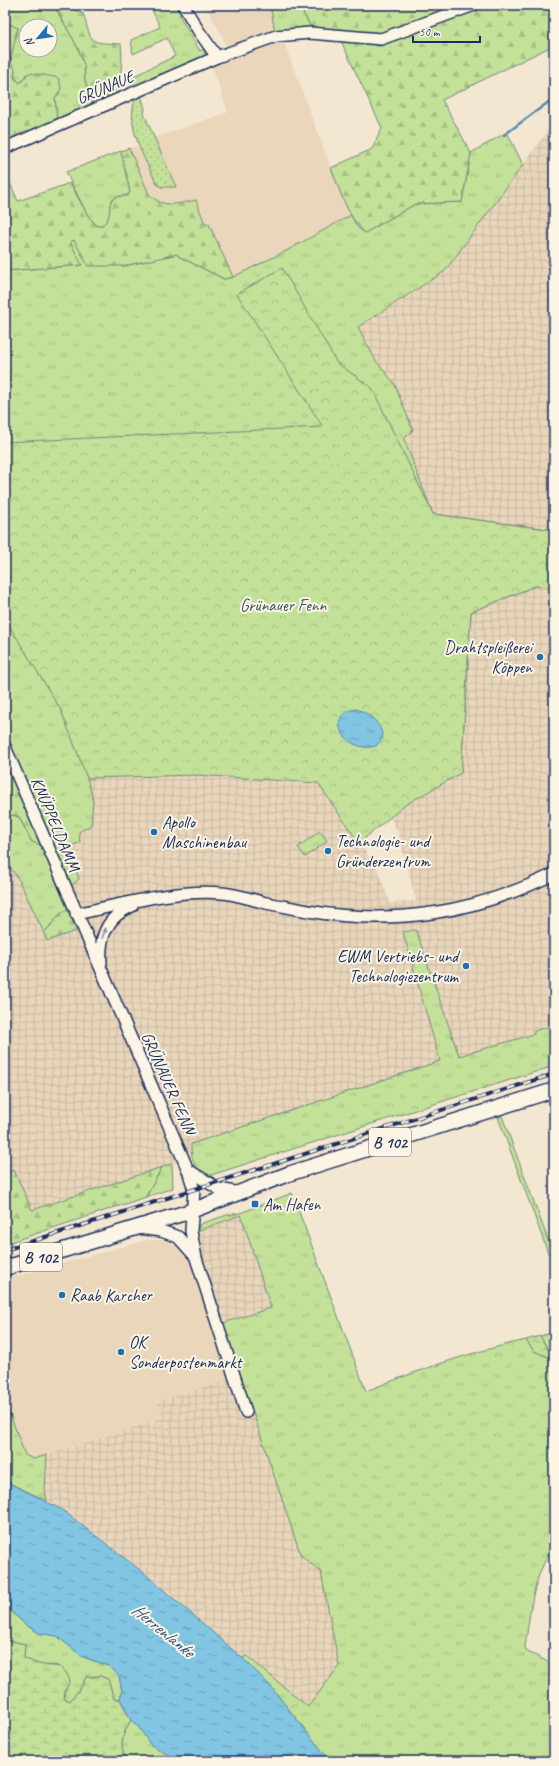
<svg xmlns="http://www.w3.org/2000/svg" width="559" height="1766" viewBox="0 0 559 1766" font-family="Caveat,sans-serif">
  <defs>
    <pattern id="industrial-grid" width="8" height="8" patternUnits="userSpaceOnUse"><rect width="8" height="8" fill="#ead6bb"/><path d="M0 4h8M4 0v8" fill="none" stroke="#c8b8a3"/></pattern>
    <pattern id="grass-tufts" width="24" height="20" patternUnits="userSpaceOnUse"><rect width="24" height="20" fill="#c3e198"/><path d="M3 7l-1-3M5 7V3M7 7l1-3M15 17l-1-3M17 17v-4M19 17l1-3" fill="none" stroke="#a7c185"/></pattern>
    <pattern id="forest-firs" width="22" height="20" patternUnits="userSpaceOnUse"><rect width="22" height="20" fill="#c3e198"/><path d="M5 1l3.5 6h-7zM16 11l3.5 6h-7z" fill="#a7c185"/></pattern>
    <pattern id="wetland-marsh" width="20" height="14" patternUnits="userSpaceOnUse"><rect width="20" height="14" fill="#c3e198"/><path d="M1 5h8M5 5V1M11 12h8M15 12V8" fill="none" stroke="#a7c185"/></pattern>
    <pattern id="park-crowns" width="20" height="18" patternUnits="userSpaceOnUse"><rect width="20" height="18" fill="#c3e198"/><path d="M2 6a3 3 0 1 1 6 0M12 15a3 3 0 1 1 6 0" fill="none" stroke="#a7c185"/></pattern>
    <pattern id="garden-dots" width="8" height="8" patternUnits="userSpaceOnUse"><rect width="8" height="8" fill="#c3e198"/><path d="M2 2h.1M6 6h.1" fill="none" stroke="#a7c185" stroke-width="1.8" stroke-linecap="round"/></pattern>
    <pattern id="water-ripples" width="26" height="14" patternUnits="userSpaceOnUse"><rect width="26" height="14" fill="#81c5e2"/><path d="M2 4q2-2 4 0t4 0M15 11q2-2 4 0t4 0" fill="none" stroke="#69a0ba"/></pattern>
  </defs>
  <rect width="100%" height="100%" fill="#f4e7d2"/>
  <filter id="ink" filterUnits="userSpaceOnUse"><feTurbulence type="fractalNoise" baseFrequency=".025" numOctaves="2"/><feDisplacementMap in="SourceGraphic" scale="8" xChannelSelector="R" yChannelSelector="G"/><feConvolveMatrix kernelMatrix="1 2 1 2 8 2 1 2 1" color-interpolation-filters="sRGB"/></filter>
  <g filter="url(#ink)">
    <path fill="#ead6bb" d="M204,5H257L271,10L275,32L228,50L218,28Z
      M282,37L331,168L351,215L288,250L233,277L209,225L205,224L196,200L170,206L155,200L149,194L129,148L138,145L157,184L176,187L154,138L228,112L212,66L232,56Z
      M147,1240H164L177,1247L188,1260L194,1263L229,1379L157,1401L162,1418L33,1459L25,1455L10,1414L5,1415V1279Z"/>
    <path fill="url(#industrial-grid)" d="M554,122V530L433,514L404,439L413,430L394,383L376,361L358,327L445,271Z
      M535,586L554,587V1025L534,1031V1034L459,1056L416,930L403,932L440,1061L191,1144V1158L32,1210L14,1170L5,1173V860L19,880L48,941L76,930L45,854L54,850L71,885L79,879L69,847L79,832L93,800L87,778L196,775L318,783L378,870L390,903L416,901L398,832L390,817L405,805L461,773L471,611Z
      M241,1215L271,1308L223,1323L199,1247L197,1231Z
      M229,1379L245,1394L248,1393L301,1556L321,1572L339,1667L308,1707L247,1656L241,1659L144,1573L61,1509L47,1501L45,1490L47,1455L162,1418L157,1401Z"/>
    <path fill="url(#grass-tufts)" stroke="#6f887b" fill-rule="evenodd" d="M9,5H17L19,7L22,5H54L77,46L85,65V80L92,106L57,120L55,98L60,93L26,74L22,82L20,83C4,68 14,45 18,28L6,27L5,30V8ZM26,26H50V50H26Z
      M150,5H179L183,12L179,15L200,51L204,49L205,56L136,86L131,81L132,77L175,56L167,38L133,54L131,40L160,27Z
      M257,5H299L312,29L296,28L275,32L271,10Z
      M507,132L523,165L445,271L358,327L376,361L394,383L413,430L404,439L433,514L547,529L554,587L535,586L471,612L461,773L443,764L87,778L93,800L91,825L79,832L80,842L69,847L79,879L71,886L54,850L5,735V271L81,265L70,242L74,240L124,266L177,254L178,256L224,279L233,277L288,250L351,215L357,227L365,233L415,204L462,202L471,153Z
      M121,151L130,192L128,195L116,197L110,205C111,215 109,226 97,226L88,216L66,172Z
      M14,815L19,817L32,842L41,845L68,910L61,913L44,933L19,880L5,860V817Z
      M320,831L327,841L305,857L298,847Z
      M416,930L459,1056L534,1034V1031L554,1025V1066L208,1176C194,1170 191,1158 191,1144L440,1061L403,932Z
      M502,1116L554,1256V1269L498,1117Z
      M172,1164L173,1188L146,1197L162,1167Z
      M292,1193L366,1391C419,1370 470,1352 526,1340L534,1351L554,1359V1545C532,1579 531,1608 525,1647L526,1651L554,1665V1761H330L271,1687L241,1659L247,1656L308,1707L339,1666L321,1572L301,1556L223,1323L271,1308L241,1215L197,1231L200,1224L227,1215L240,1213Z
      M554,1332V1351L547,1348L540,1336Z
      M10,1414L25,1455L33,1459L47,1455L45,1490L47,1501L5,1481V1415Z
      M5,1606L26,1625L39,1633L57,1636L83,1657L109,1666L119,1676L122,1691L120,1699H114L108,1679L100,1676L86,1677L82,1686L70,1701L64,1698L65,1690L70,1681L58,1666L39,1665L24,1658L25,1644L5,1640Z
      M131,1720L140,1729L150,1744L178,1761H126C119,1746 122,1734 131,1720Z"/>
    <path fill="url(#forest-firs)" stroke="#6f887b" d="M54,5H69L74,10L83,13C93,45 87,42 121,44L122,57L119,94L92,106L85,80L84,65L77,46Z
      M299,5H466L380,37L312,29Z
      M483,5H554V45L442,100L471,153L462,202L415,204L365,233C347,217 340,190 331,168L372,149L382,128L340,39L381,42Z
      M9,24L18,28L10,61L15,69L14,78L20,83L29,73L55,77L59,79L61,89L55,98L57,120L5,144V30Z
      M129,148L149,194C163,209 178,204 196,200L205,224H209L233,277L224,279L178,256L177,254L124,266H88L74,240L70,242L82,265L5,271V172L18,201L70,183L88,216L97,226H101C112,219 108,212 111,201L116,197L128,195L130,192L121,151Z
      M5,758L41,845L32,842L19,817L14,815L5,817Z
      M68,910L76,931L47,941L44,933L61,913Z
      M162,1167L146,1197L5,1244V1173L14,1170L32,1210Z"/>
    <path fill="url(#wetland-marsh)" stroke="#6f887b" d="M540,1336L547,1348L554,1351V1359L534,1351L526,1340Z
      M5,1640L25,1644L24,1658C29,1660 34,1663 39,1664C56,1669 62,1660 70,1681L65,1691L64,1698L70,1701L82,1686L86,1677L100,1676L108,1679L114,1699H120L131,1720C122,1734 119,1746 126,1761H5Z"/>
    <path fill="url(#park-crowns)" stroke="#6f887b" d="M282,268L337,363L372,388L433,514L554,530V587L535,586L471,612L461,773L405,805L359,843L318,783L196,775L87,778L61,710L5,619V442L323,427L237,294Z"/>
    <path fill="url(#garden-dots)" stroke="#6f887b" d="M141,95L145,109L144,114L176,187H161L157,184C145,159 124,126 136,97Z"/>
    <path fill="url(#water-ripples)" stroke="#5889ad" d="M357,709C369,713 382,724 383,738L376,746C345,755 322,712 357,709Z
      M5,1481L61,1509L144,1573L247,1662L271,1687L330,1761H178L150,1744L140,1729L131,1720L120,1699L122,1691L119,1676L109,1666L83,1657L57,1636L39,1633L26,1625L5,1606Z"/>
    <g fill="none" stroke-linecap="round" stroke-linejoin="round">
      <path stroke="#5889ad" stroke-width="2.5" d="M504,135L554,98"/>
      <g stroke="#1b2f5e" stroke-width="14">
        <path id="minor" d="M183,5L198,30L217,57
          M5,148L217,57L276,36L310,33L381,39L474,5
          M5,747L188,1170L194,1190L191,1231L196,1258L246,1412
          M76,914C124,904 174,889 222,893C237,894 252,900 266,903C280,906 294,908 308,911C395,926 474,913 554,874
          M101,963C99,938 106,917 132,906
          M188,1170L219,1189L240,1193
          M138,1228L161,1231L178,1237L195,1256"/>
      </g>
      <g stroke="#1b2f5e" stroke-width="17">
        <path id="major" d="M5,1268L191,1211L288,1174L554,1090"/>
      </g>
      <use href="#minor" stroke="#fcf5e5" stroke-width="11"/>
      <use href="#major" stroke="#fcf5e5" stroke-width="14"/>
      <g stroke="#1b2f5e" stroke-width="4">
        <path id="rail" d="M5,1250L554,1074"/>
      </g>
      <use href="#rail" stroke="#fcf5e5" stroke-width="2.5" stroke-dasharray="8" stroke-linecap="butt"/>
    </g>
    <defs><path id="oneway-solid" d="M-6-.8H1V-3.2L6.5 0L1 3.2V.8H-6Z"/></defs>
    <use fill="#8c92a2" href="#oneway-solid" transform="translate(104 933) rotate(-69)"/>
  </g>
  <g fill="#1f6fb2" stroke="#fcf5e5" stroke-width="1.5">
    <circle cx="540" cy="657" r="4"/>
    <circle cx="154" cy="832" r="4"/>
    <circle cx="328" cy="851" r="4"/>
    <circle cx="466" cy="966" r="4"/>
    <rect x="251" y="1200" width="8" height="8" rx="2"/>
    <circle cx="62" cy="1295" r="4"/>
    <circle cx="121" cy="1352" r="4"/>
  </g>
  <g text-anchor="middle" stroke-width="4" stroke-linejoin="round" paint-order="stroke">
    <g fill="#fcf5e5" stroke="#5e6a86" stroke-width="1">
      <rect x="369" y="1128" width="42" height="28" rx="3"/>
      <rect x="20" y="1243" width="42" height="28" rx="3"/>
    </g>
    <g font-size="16" font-weight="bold" fill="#1b2f5e">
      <text x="390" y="1148">B 102</text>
      <text x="41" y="1263">B 102</text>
    </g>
    <g font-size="17" fill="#1b2f5e" stroke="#fcf5e5">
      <text transform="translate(105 87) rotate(-23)" y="6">GRÜNAUE</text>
      <text transform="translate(56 824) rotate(67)" y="6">KNÜPPELDAMM</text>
      <text transform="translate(169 1083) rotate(66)" y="6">GRÜNAUER FENN</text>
    </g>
    <g font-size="17" fill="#3d536a" stroke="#fcf5e5">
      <text x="283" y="611">Grünauer Fenn</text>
    </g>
    <g font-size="17" fill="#1b2f5e" stroke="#fcf5e5" text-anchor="start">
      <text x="532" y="653" text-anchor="end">Drahtspleißerei<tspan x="532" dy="20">Köppen</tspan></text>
      <text x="162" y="828">Apollo<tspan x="162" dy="20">Maschinenbau</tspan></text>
      <text x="336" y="847">Technologie- und<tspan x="336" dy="20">Gründerzentrum</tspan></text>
      <text x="458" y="962" text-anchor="end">EWM Vertriebs- und<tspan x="458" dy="20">Technologiezentrum</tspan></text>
      <text x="263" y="1210">Am Hafen</text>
      <text x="70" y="1301">Raab Karcher</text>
      <text x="129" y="1348">OK<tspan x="129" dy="20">Sonderpostenmarkt</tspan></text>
    </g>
    <g font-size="18" font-style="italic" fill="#34547f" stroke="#fcf5e5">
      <text transform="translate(163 1630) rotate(39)" y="6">Herrenlanke</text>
    </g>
  </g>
  <rect width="559" height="1766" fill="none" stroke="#fcf5e5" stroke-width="20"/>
  <rect x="10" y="10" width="539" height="1746" fill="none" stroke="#1b2f5e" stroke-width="1.5" filter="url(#ink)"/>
  <g transform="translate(38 38) rotate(241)"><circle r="19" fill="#fcf5e5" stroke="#a2a6af"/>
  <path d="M0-3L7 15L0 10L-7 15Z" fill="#1f6fb2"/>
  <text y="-6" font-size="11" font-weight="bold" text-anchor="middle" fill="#1b2f5e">N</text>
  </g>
  <path d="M413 36v6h67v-6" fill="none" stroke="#1b2f5e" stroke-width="2"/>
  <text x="419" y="36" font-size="12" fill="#1b2f5e" stroke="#fcf5e5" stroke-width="3" paint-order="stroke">50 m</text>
</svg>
